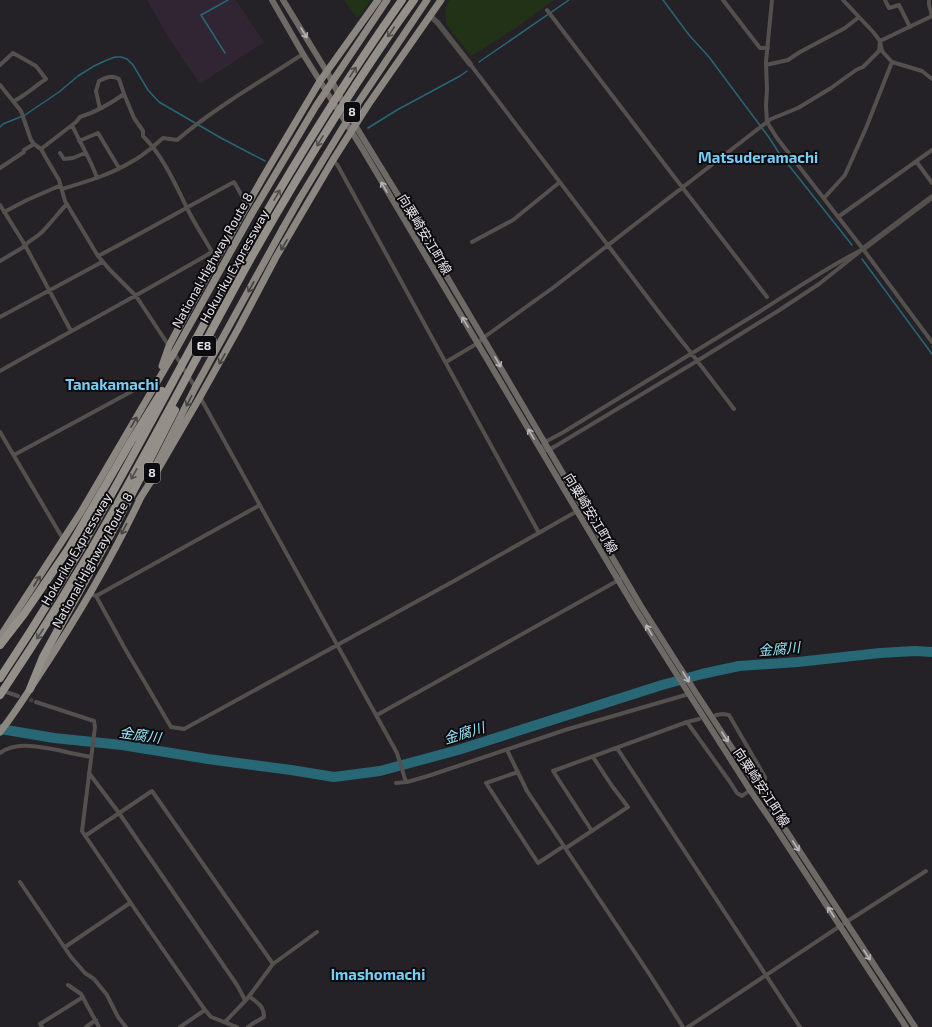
<svg xmlns="http://www.w3.org/2000/svg" width="932" height="1027" viewBox="0 0 932 1027" font-family="'Exo 2','Noto Sans JP',sans-serif">
  <rect width="100%" height="100%" fill="#242127"/>
  <path fill="#312533" d="M147,0H236L264,42L200,84L170,40Z"/>
  <path fill="#213217" d="M344,0H371L360,16L356,17Z
    M450,0H554L513,30L471,56L446,24L445,8Z"/>
  <g fill="none" stroke-linecap="round" stroke-linejoin="round">
    <path stroke="#276776" stroke-width="1.5" d="M663,0L689,35L709,57L768,136L779,153L852,245
      M225,53L201,15L228,0
      M479,62L569,0
      M0,127L3,124L25,115L59,92L78,76L94,66L107,60L115,57H121L127,59L133,65L148,90L159,102L221,138L265,161
      M368,128L397,110L460,76L467,71
      M862,259L932,354"/>
    <path stroke="#276776" stroke-width="10" d="M0,729L54,738L122,745L208,759L291,770L334,777L380,771L458,750L662,685L702,674L739,666L798,662L880,653L915,651L932,652"/>
    <path stroke="#413e44" stroke-width="4" stroke-dasharray="4 2" stroke-linecap="butt" d="M24,697L36,702"/>
    <path stroke="#53504e" stroke-width="4" d="M723,0L760,48H768
      M772,0L766,62L767,90L766,105L767,122L777,138L863,249L932,342
      M843,0L874,33L880,41L882,51L892,62L922,71L932,79
      M885,0L889,8L899,5L910,27
      M929,0V4L932,16
      M547,10L672,174L767,297
      M880,41L932,16
      M470,64L661,315L692,354L734,409
      M0,65L13,53L36,66L46,79C35,86 26,95 14,101
      M766,65L788,60L800,52L845,28L859,17
      M0,85L21,111L31,140L34,144L41,149L46,158L59,180L65,201L98,256L110,270L136,296L169,346
      M100,109L96,91L99,81C107,77 111,75 119,79L124,94
      M72,125C80,143 91,160 97,178
      M79,141L98,133L119,168
      M41,149L76,122L80,117C96,112 110,104 124,94L134,118L143,131V136C164,157 176,186 189,212C196,226 205,239 212,252
      M60,153L64,159L73,158L85,153
      M333,160L338,166L539,533
      M916,161L932,183
      M0,168L24,152V150L34,144
      M824,198L845,175L866,128L892,62
      M0,205L25,245L71,331
      M4,212L27,200L59,186L62,189C85,182 110,175 131,162C143,156 153,147 163,138L177,140C216,107 260,82 303,54
      M838,217L932,150
      M472,242L513,220L560,182
      M863,249L853,257L819,284L778,311L697,361L549,450H540L545,442L562,433C625,394 688,356 751,317C788,294 824,269 863,249Z
      M98,256C144,232 189,206 234,182L247,205
      M0,261L22,248C28,241 36,238 42,232C51,223 58,213 67,204
      M0,317L102,262
      M174,353L195,387
      M446,362L478,343L483,338L554,287L767,122L771,119L798,108L831,88L856,70L863,67L879,51L880,41
      M0,371C71,331 142,293 212,252L220,253
      M200,397L397,753L405,779L407,782
      M0,432L63,539
      M14,455L149,382L156,383
      M90,594L96,596L124,647L171,727L184,729L454,581L579,510
      M96,596L260,505
      M3,691L18,696
      M36,702L94,721L95,727L82,831L139,915L205,1010L211,1017L237,1027
      M377,715L492,651L624,577
      M716,715L723,714L729,715L765,777C766,782 761,784 757,786
      M687,722L699,719
      M617,748L800,1027
      M507,750L527,791L648,972L683,1027
      M0,753C17,741 39,747 58,750C69,753 80,755 91,757
      M518,772L486,783L538,863L564,846
      M89,773L119,813L237,985L245,1000
      M396,783L407,782L428,776L565,730L689,694
      M592,831L553,771L687,722L730,782L737,793L742,796L750,790
      M85,836L152,791L273,964
      M566,848L628,807L612,786L593,757
      M20,882L71,957L85,973L94,979L107,995L118,1017L126,1027
      M65,947L130,903
      M68,985L81,994L99,1027
      M225,1022L247,999L273,964L317,932
      M42,1027L40,1024L83,997
      M86,1027L96,1020
      M180,1027L205,1010
      M248,1027L252,1024L264,1017C264,1005 257,1003 249,996
      M688,1027L840,926L926,871"/>
    <path stroke="#53504e" stroke-width="5.5" d="M430,16L437,22L470,64
      M863,249L932,197"/>
    <path stroke="#6d6a66" stroke-width="6" d="M272,0L303,54L363,150L577,511L636,610L689,694L750,790L772,822L906,1027
      M283,0L327,72L355,125L420,231L641,606L696,693L915,1027"/>
    <path stroke="#8c8680" stroke-width="7" d="M162,366L169,346L178,329L220,253L262,179L320,81L378,0
      M154,469L195,388L283,228
      M139,500L153,478L200,397L238,329L276,257L333,160L368,105L441,0
      M0,637L81,512L174,353L251,215
      M0,732C15,713 28,692 41,672C78,616 112,558 141,497"/>
    <path stroke="#958f89" stroke-width="8" d="M0,645L24,614L69,548L130,443
      M30,689L43,657L107,541L147,465"/>
    <path stroke="#8c8680" stroke-width="7" d="M251,215L316,106L387,0
      M283,228L300,198L354,109L427,0"/>
    <path stroke="#958f89" stroke-width="8" d="M130,443L162,391
      M147,465L175,410
      M0,678C38,621 74,562 107,502C153,420 196,337 242,255C291,168 344,82 402,0
      M0,695C41,634 79,572 115,508C162,425 205,341 251,258C301,170 354,83 414,0"/>
  </g>
  <defs><path id="oneway-shaft" d="M-6 0H5M1.5-3L5.5 0L1.5 3" fill="none" stroke-width="1.6" stroke-linecap="round" stroke-linejoin="round"/></defs>
  <g stroke="#504d4c">
    <use href="#oneway-shaft" transform="translate(391 32) rotate(124)"/>
    <use href="#oneway-shaft" transform="translate(353 72) rotate(-57)"/>
    <use href="#oneway-shaft" transform="translate(320 141) rotate(121)"/>
    <use href="#oneway-shaft" transform="translate(277 195) rotate(-60)"/>
    <use href="#oneway-shaft" transform="translate(134 474) rotate(119)"/>
    <use href="#oneway-shaft" transform="translate(40 634) rotate(123)"/>
  </g>
  <g stroke="#b6b4b5">
    <use href="#oneway-shaft" transform="translate(304 33) rotate(59)"/>
    <use href="#oneway-shaft" transform="translate(384 187) rotate(-120)"/>
    <use href="#oneway-shaft" transform="translate(465 322) rotate(-121)"/>
    <use href="#oneway-shaft" transform="translate(498 362) rotate(60)"/>
    <use href="#oneway-shaft" transform="translate(531 434) rotate(-120)"/>
    <use href="#oneway-shaft" transform="translate(649 630) rotate(-121)"/>
    <use href="#oneway-shaft" transform="translate(686 677) rotate(58)"/>
    <use href="#oneway-shaft" transform="translate(725 737) rotate(57)"/>
    <use href="#oneway-shaft" transform="translate(796 846) rotate(57)"/>
    <use href="#oneway-shaft" transform="translate(831 912) rotate(-123)"/>
    <use href="#oneway-shaft" transform="translate(867 955) rotate(57)"/>
  </g>
  <g stroke="#464241">
    <use href="#oneway-shaft" transform="translate(284 245) rotate(120)"/>
    <use href="#oneway-shaft" transform="translate(251 287) rotate(119)"/>
    <use href="#oneway-shaft" transform="translate(222 359) rotate(120)"/>
    <use href="#oneway-shaft" transform="translate(189 401) rotate(117)"/>
    <use href="#oneway-shaft" transform="translate(134 422) rotate(-60)"/>
    <use href="#oneway-shaft" transform="translate(124 529) rotate(117)"/>
    <use href="#oneway-shaft" transform="translate(37 581) rotate(-57)"/>
  </g>
  <g text-anchor="middle" stroke-width="4" stroke-linejoin="round" paint-order="stroke">
    <g fill="#0c0b0e" stroke="#a5a4a8" stroke-width="1">
      <rect x="344" y="102" width="16" height="20" rx="3"/>
      <rect x="192" y="336" width="24" height="20" rx="3"/>
      <rect x="144" y="463" width="16" height="20" rx="3"/>
    </g>
    <g font-size="12" font-weight="bold" fill="#e7e5ea">
      <text x="352" y="116">8</text>
      <text x="204" y="350">E8</text>
      <text x="152" y="477">8</text>
    </g>
    <g font-size="13" fill="#e7e5ea" stroke="#0c0b0e">
      <text transform="translate(425 234) rotate(59)" y="5">向粟崎安江町線</text>
      <text transform="translate(212 260) rotate(-61)" y="5">National Highway Route 8</text>
      <text transform="translate(234 266) rotate(-61)" y="5">Hokuriku Expressway</text>
      <text transform="translate(591 513) rotate(59)" y="5">向粟崎安江町線</text>
      <text transform="translate(76 549) rotate(-60)" y="5">Hokuriku Expressway</text>
      <text transform="translate(92 560) rotate(-61)" y="5">National Highway Route 8</text>
      <text transform="translate(762 787) rotate(57)" y="5">向粟崎安江町線</text>
    </g>
    <g font-size="14" font-style="italic" fill="#99e4f8" stroke="#0c0b0e">
      <text transform="translate(779 649) rotate(-5)" y="5">金腐川</text>
      <text transform="translate(464 733) rotate(-17)" y="5">金腐川</text>
      <text transform="translate(140 735) rotate(8)" y="5">金腐川</text>
    </g>
    <g font-size="15" font-weight="bold" fill="#78cdf5" stroke="#0c0b0e">
      <text x="758" y="163">Matsuderamachi</text>
      <text x="112" y="390">Tanakamachi</text>
      <text x="378" y="980">Imashomachi</text>
    </g>
  </g>
</svg>
